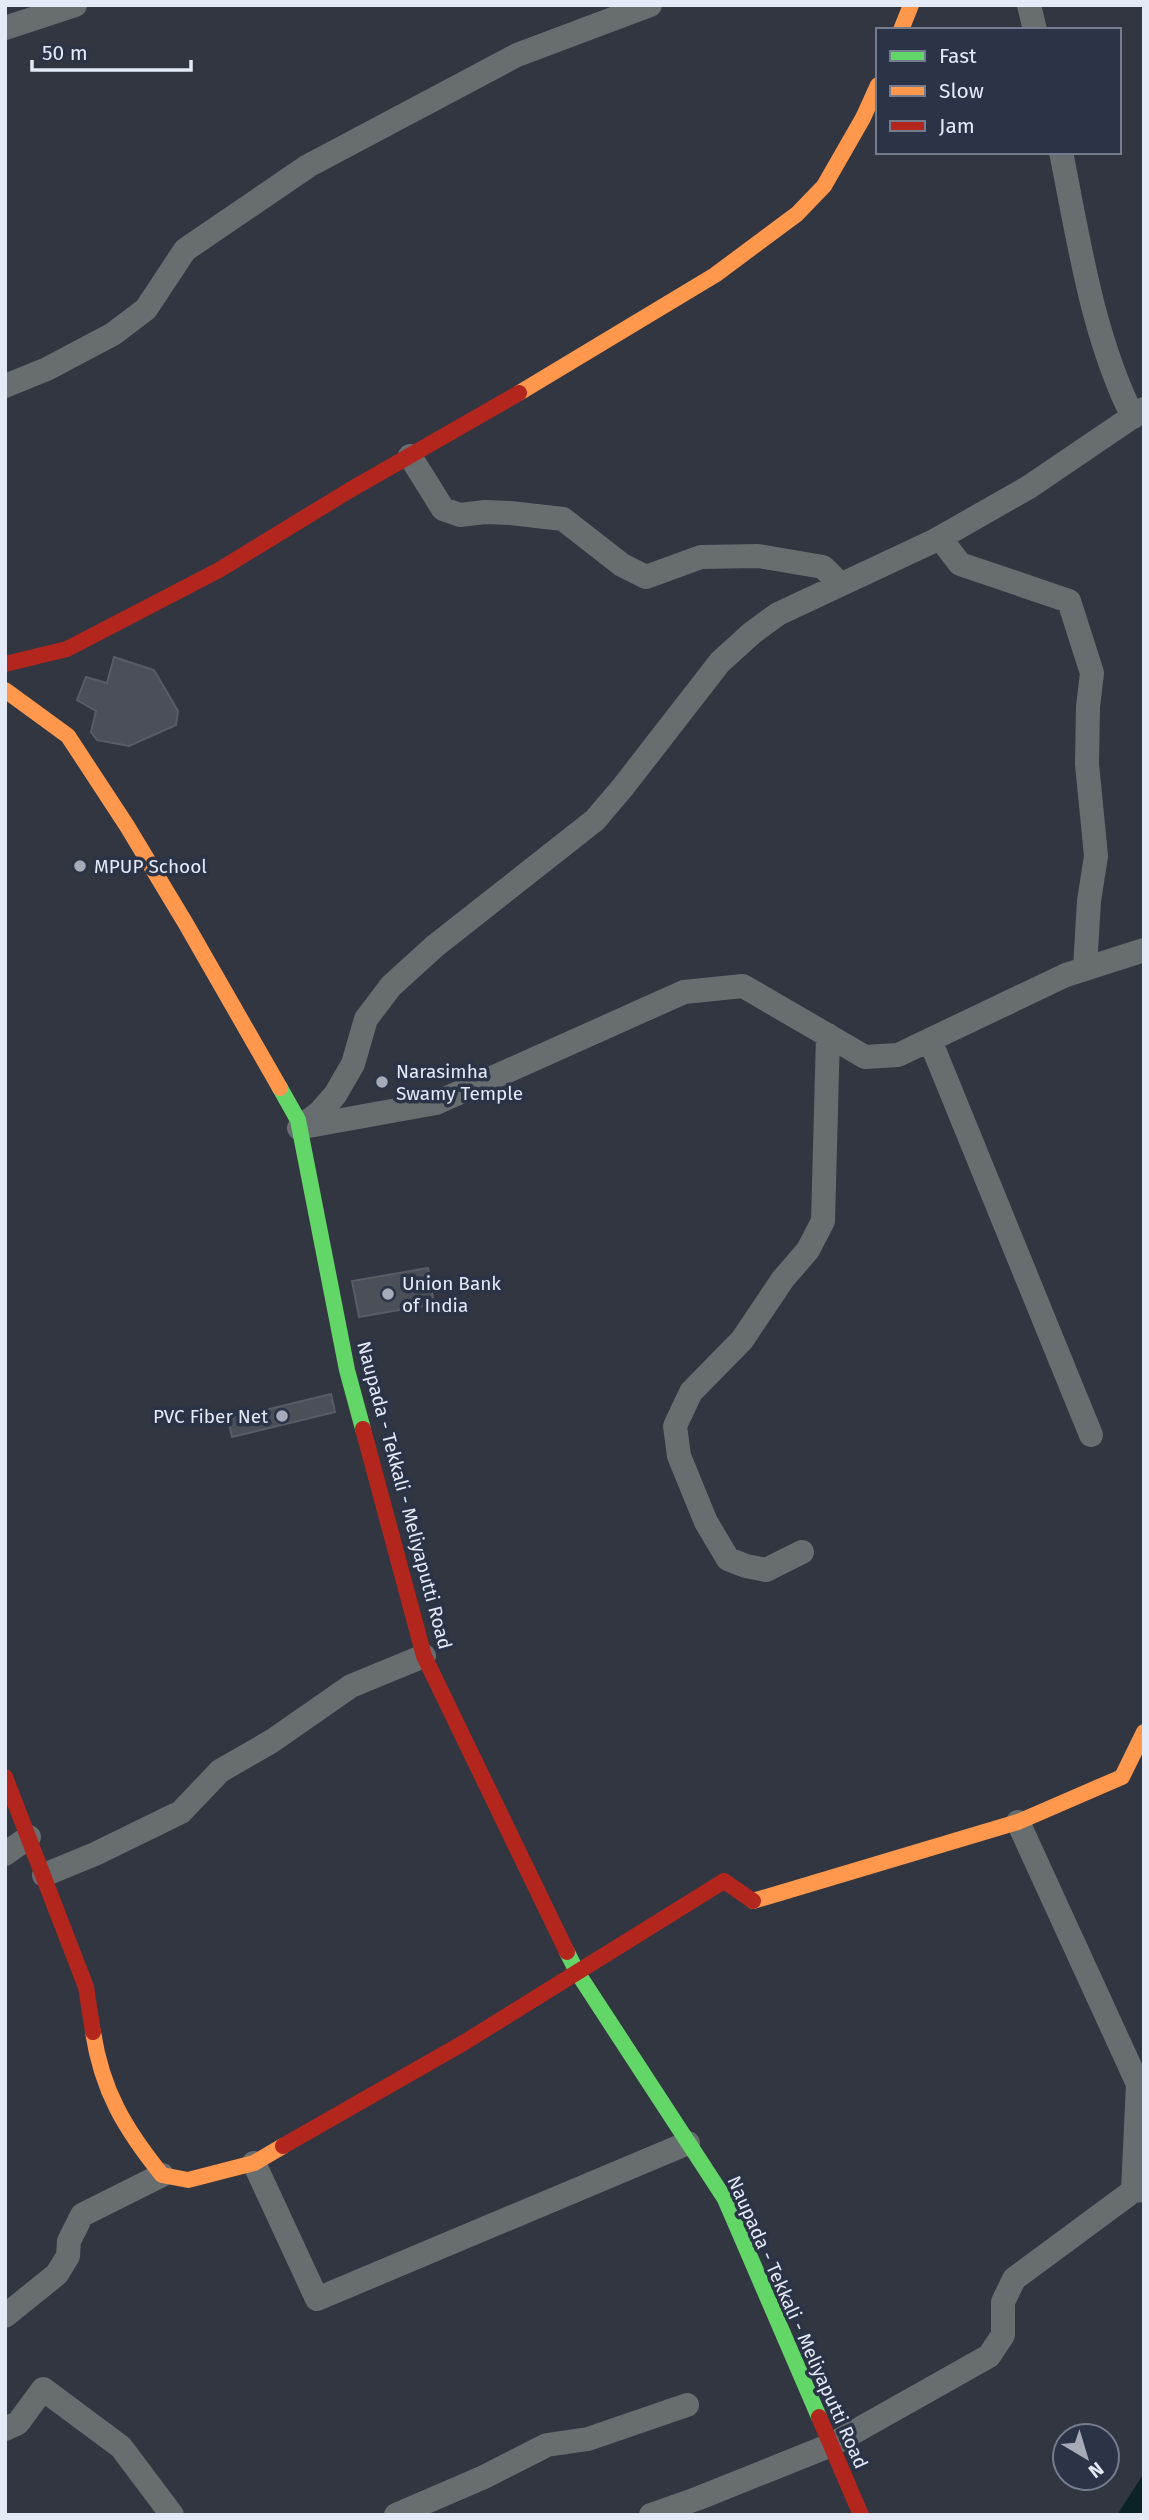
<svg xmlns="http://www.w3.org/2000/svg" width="1149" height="2520" viewBox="0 0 1149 2520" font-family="'Fira Sans',sans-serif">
  <rect width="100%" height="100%" fill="#313641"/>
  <path fill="#0c2325" d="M1144,2473V2515H1117Z"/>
  <path fill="#4b4f58" stroke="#575c65" stroke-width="2" d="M114,657L154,670L178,711L176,725L129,746L97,740L91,732L96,711L77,700L86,677L107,683Z
    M428,1268L434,1304L359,1317L352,1281Z
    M331,1394L335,1412L232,1437L228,1419Z"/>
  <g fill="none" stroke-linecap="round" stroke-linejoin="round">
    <path stroke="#686d70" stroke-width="24" d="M1029,5L1035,30
      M5,28L75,5
      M1061,152C1079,241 1092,335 1133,417
      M5,386L47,369L113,334L146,309L185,250L308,166L517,55L650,5
      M410,456L443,509L460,515L485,512L510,513L563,519L622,565L646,577L701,557L758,556L823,567L840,584
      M940,538L960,564L1069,601L1092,673L1088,707L1087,764L1096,856L1089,901L1085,968
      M930,1040L1091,1435
      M303,1127L436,1103L684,992L743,986L865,1057L898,1055L1066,975L1144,950
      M299,1128L320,1112L335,1095L353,1064L366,1019L391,986L435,946L595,820L623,787L720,662L752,633L778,614L936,540L1029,487L1144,409
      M802,1552L766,1570L746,1566L728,1559L706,1522L679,1456L675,1426L691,1392L742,1340L783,1279L808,1250L823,1221L828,1035
      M1018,1822L1138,2084L1133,2191
      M5,1854L29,1837
      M44,1875L95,1854L181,1812L220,1771L272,1741L351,1686L424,1656
      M254,2163L317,2299L688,2143
      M5,2316L57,2274L68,2256L69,2241L82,2215L162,2175
      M5,2429L18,2423L43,2389L121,2447L172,2515
      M396,2515L484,2477L547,2445L588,2439L687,2405
      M651,2515L699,2498L831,2445L989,2356L1003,2335V2302L1014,2279L1133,2191L1144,2190"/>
    <path stroke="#63d668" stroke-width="16" d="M280,1088L298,1120L347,1370L363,1429
      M567,1952L577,1972L725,2199L819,2417"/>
    <path stroke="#ff974d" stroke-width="16" d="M901,30L911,5
      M519,393L715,275L797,214L824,186L863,118L878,85
      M5,690L68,736L127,826L186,924L280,1088
      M753,1901L1018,1822L1122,1777L1144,1732
      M93,2032C102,2091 125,2129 162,2175L188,2180L254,2163L283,2146"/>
    <path stroke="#b3261e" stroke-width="16" d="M5,664L67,649L219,570L350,490L519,393
      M363,1429L424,1656L567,1952
      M5,1777L86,1987L93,2032
      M283,2146L465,2042L724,1881L753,1901
      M819,2417L861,2515"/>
  </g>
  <g fill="#a6abb7" stroke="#2b3347" stroke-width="2.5">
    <circle cx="80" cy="866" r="7"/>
    <circle cx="382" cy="1082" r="7"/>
    <circle cx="388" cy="1294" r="7"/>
    <circle cx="282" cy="1416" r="7"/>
  </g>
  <g text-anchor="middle" stroke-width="7" stroke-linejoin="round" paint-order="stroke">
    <g font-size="19" fill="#e5eaf7" stroke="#2b3347" text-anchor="start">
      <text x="94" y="873">MPUP School</text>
      <text x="396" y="1078">Narasimha<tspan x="396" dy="22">Swamy Temple</tspan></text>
      <text x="402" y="1290">Union Bank<tspan x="402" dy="22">of India</tspan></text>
      <text x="268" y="1423" text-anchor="end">PVC Fiber Net</text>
    </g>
    <g font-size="19" fill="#e5eaf7" stroke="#2b3347">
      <text transform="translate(405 1495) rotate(75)" y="7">Naupada - Tekkali - Meliyaputti Road</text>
      <text transform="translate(798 2322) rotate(66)" y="7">Naupada - Tekkali - Meliyaputti Road</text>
    </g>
  </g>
  <rect width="1149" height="2520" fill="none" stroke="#e5eaf7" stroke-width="14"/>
  <rect x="876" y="28" width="245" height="126" fill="#2b3347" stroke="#757c8d" stroke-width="2"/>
  <rect x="890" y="51" width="35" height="10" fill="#63d668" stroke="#757c8d" stroke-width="2"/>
  <text x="939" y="63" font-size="21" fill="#e5eaf7">Fast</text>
  <rect x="890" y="86" width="35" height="10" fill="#ff974d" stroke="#757c8d" stroke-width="2"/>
  <text x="939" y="98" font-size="21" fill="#e5eaf7">Slow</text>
  <rect x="890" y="121" width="35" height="10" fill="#b3261e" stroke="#757c8d" stroke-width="2"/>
  <text x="939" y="133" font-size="21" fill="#e5eaf7">Jam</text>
  <g transform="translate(1086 2457) rotate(142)"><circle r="33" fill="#2b3347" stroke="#757c8d" stroke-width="2"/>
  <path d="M0-5L12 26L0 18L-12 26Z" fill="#a6abb7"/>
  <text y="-10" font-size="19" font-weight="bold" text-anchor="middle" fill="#e5eaf7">N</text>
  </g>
  <path d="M32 60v10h159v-10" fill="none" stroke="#e5eaf7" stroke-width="3.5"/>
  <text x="42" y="60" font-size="21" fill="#e5eaf7" stroke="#2b3347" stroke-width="5" paint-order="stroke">50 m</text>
</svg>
